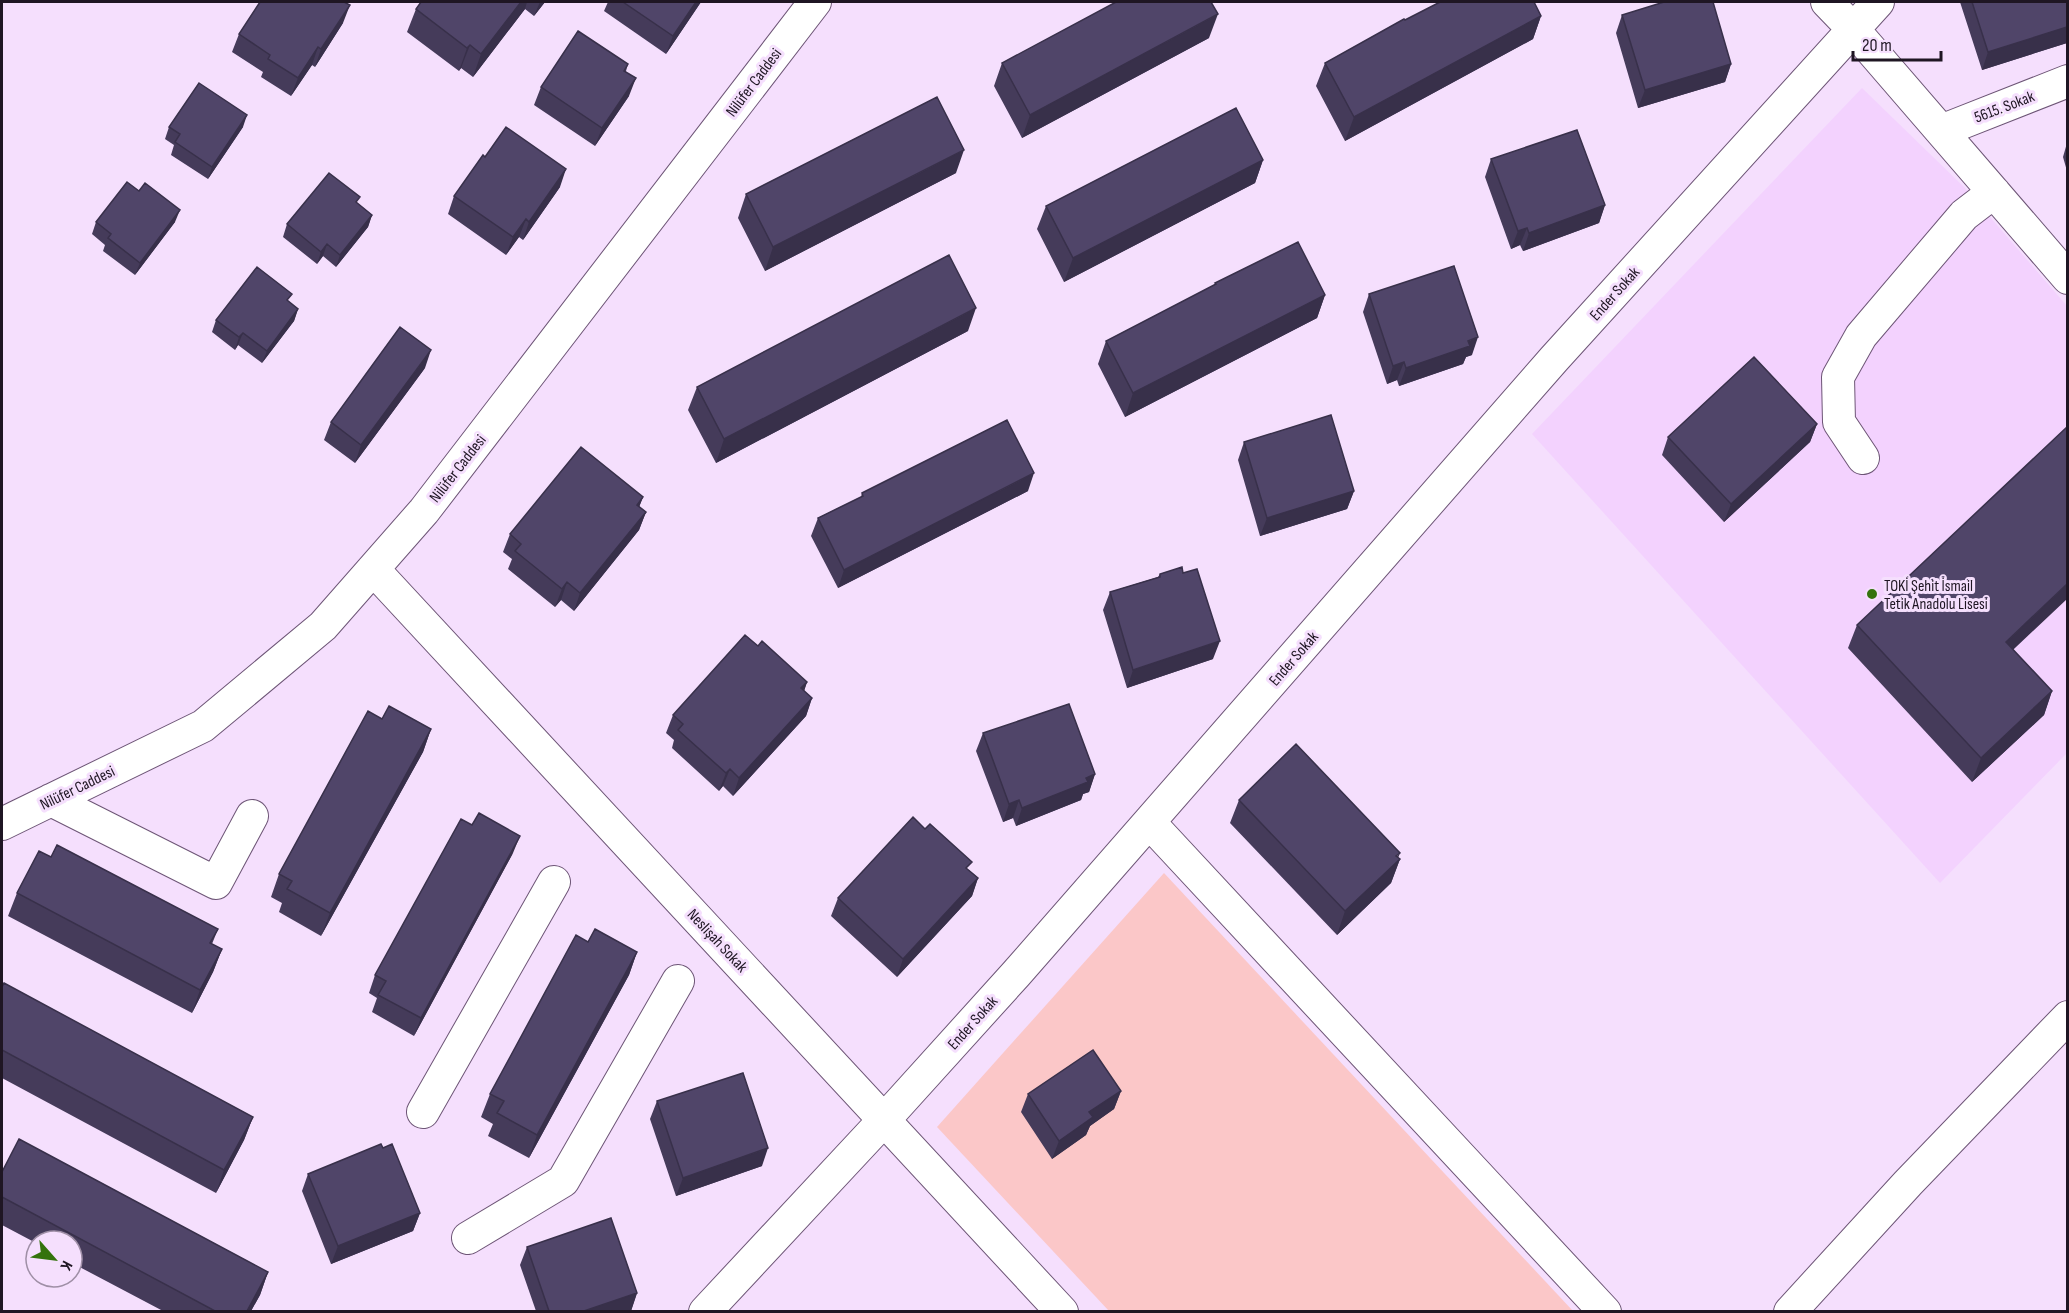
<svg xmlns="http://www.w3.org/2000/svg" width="2069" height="1313" viewBox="0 0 2069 1313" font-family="'Sofia Sans Condensed',sans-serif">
  <rect width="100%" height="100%" fill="#f5dffd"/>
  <path fill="#f3d2fe" d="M1862,88L1965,188L2067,306V753L1940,883L1532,434Z"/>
  <path fill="#fbc7c8" d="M1164,873L1573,1311H1109L937,1127Z"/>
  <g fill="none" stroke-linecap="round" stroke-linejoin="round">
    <g stroke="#6d5576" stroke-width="34">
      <path id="minor" d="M1827,2L1853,29L2068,278
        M1941,131L2068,81
        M1863,458L1839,422L1838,377L1861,336L1964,215L1994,192
        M373,569L1062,1312
        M51,800L216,883L252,816
        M1149,822L1605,1312
        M2,824L203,726L323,626L424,511L815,2
        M423,1112L554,882
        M468,1238L563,1181L678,981
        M705,1312L884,1120L1016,974L1554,359L1878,2
        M1790,1312L1908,1183L2068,1017"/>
    </g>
    <use href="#minor" stroke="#fff" stroke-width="32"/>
  </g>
  <path fill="#453b5a" d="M421,2H545L534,16L525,9L473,77L461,68L459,71L407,32L416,9Z
    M608,2H701L666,54L604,11Z
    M1960,2H2067V43L1982,70Z
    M1622,15L1731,64L1725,82L1638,108L1616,33Z
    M1541,16L1533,39L1345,141L1316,86L1325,63L1405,20Z
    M343,23L315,67L312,65L291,96L261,77L263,72L232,52L239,34Z
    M1209,38L1022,138L994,86L1002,63Z
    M628,64L626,71L629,96L595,146L534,105L541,87Z
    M169,127H243L208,179L171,155L174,145L165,139Z
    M2067,143V171L2063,157Z
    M1491,159L1605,205L1599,223L1523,251L1520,245L1511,249L1485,177Z
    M1263,160L1255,183L1064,282L1037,229L1046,206Z
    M956,173L765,271L738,218L746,194Z
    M560,187L523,240L519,237L506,255L448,214L454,196Z
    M139,191L175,222L135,275L103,251L105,245L92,234L96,222Z
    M357,203L372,215L368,227L336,267L323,256L317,264L283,237L287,224Z
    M1215,283L1325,295L1317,318L1125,417L1098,364L1106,341L1215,285Z
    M1369,294L1472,355L1466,357L1463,364L1399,386L1397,380L1387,384L1363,312Z
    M289,302L298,309L294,321L262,363L238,345L235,350L212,332L216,320Z
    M968,331L716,463L688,410L697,387Z
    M425,368L355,463L324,440L331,422Z
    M1817,424L1810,442L1724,522L1662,455L1668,437Z
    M1244,442L1354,491L1347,509L1260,536L1238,460Z
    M1028,491L838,588L811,536L818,518L861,497L862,493Z
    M643,497L639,507L646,512L639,530L574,611L561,600L555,607L508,569L512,559L503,552L510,534Z
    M1160,574L1213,659L1127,688L1103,610L1110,592L1158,577Z
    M1857,625L2013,650L2052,691L2044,715L1972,782L1848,648Z
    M758,646L807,682L804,691L812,698L806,716L733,796L723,786L719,791L672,748L674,740L666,733L673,715Z
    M382,719L431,729L423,752L321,936L279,912L282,903L271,897L279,874Z
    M983,733L1095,774L1089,792L1083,794L1081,800L1016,826L1013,818L1003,822L976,751Z
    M1239,800L1400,859L1391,883L1337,935L1230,823Z
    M513,853L414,1036L372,1012L377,998L369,993L375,975Z
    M51,857L218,929L212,944L222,949L213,972L192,1013L8,916L17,893Z
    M969,870L978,878L972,896L897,977L831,916L838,898Z
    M588,942L637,952L629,975L529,1158L488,1136L493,1124L481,1117L490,1094Z
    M2,987L253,1117L244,1140L216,1193L2,1078Z
    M1121,1091L1114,1109L1090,1126L1086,1135L1052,1159L1021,1112L1028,1094Z
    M657,1101L762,1166L676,1196L650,1119Z
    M2,1172L268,1272L260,1295L251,1311H163L72,1263V1241H36V1243L2,1225Z
    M308,1174L420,1213L413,1231L331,1264L302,1191Z
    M527,1247L637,1293L631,1311H536L520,1265Z"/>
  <path fill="#38304a" d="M521,2H527L525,9L473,77L481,54Z
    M540,2H545L534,16Z
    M696,2H701L666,54L673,36Z
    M350,5L343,23L315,67L321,49Z
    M1218,14L1209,38L1022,138L1030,115Z
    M1541,16L1533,39L1345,141L1354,117Z
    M2067,27V43L1982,70L1988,52Z
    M470,45L461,68L459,71L467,48Z
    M318,47L312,65L291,96L298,78Z
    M1731,64L1725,82L1638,108L1645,90Z
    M636,78L629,96L595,146L602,128Z
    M247,115L243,127L208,179L212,167Z
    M964,150L956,173L765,271L773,247Z
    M1263,160L1255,183L1064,282L1073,258Z
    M566,169L560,187L523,240L529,222Z
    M1605,205L1599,223L1523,251L1529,233Z
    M180,210L175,222L135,275L140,263Z
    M372,215L368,227L336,267L340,255Z
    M526,219L519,237L506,255L513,237Z
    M1527,228L1520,245L1511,249L1518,231Z
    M327,244L323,256L317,264L321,252Z
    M1325,295L1317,318L1125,417L1133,393Z
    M976,308L968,331L716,463L724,439Z
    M298,309L294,321L262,363L267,351Z
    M243,333L238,345L235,350L239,337Z
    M1478,337L1472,355L1466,357L1463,364L1399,386L1406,368Z
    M431,350L425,368L355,463L361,445Z
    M1404,362L1397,380L1387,384L1393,366Z
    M1817,424L1810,442L1724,522L1731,504Z
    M1034,473L1028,491L838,588L844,570Z
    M1354,491L1347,509L1260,536L1267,518Z
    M643,497L636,515L637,505Z
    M646,512L639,530L574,611L580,593Z
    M567,582L561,600L555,607L562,589Z
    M2067,584V599L1997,665L2006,642Z
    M1220,641L1213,659L1127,688L1133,670Z
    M807,682L801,700V688Z
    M2052,691L2044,715L1972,782L1981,758Z
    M812,698L806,716L733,796L739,778Z
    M431,729L423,752L321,936L330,913Z
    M730,769L723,786L719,791L726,773Z
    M1095,774L1089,792L1083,794L1081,800L1016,826L1022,808Z
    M1019,800L1013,818L1003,822L1009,804Z
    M520,836L513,853L414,1036L421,1018Z
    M1400,853L1396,863L1400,859L1391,883L1337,935L1345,911Z
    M978,878L972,896L897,977L903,959Z
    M222,949L213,972L192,1013L200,990Z
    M637,952L629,975L529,1158L537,1135Z
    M1121,1091L1114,1109L1090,1126L1086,1135L1052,1159L1059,1141L1089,1112Z
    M253,1117L244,1140L216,1193L224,1170Z
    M768,1148L762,1166L676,1196L683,1178Z
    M420,1213L413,1231L331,1264L338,1246Z
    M268,1272L260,1295L251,1311H247Z
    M637,1293L631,1311H584Z"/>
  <path fill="#504569" stroke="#38304a" stroke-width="1.5" d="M260,2H344L350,5L321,49L318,47L298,78L268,59L270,55L239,34Z
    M421,2H521L481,54L470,45L467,48L416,9Z
    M623,2H696L673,36Z
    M1116,2H1211L1218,14L1030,115L1002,63Z
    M1440,2H1534L1541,16L1354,117L1325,63L1404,19L1405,20Z
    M1664,2H1713L1731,64L1645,90L1622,15Z
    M1972,2H2067V27L1988,52Z
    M578,31L628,64L624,71L636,78L602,128L541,87Z
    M199,83L247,115L212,167L175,142L180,134L169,127Z
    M937,97L964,150L773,247L746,194Z
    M1236,108L1263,160L1073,258L1046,206Z
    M506,127L566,169L529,222L526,219L513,237L454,196L483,155L485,157Z
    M1577,130L1605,205L1529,233L1527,228L1518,231L1491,159Z
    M329,173L360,197L356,202L372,215L340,255L327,244L321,252L287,224Z
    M127,182L139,191L145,183L180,210L140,263L108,238L111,234L96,222Z
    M1298,242L1325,295L1133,393L1106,341L1216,284L1215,283Z
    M949,255L976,308L724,439L697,387Z
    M1454,266L1478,337L1468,341L1470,346L1406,368L1404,362L1393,366L1369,294Z
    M257,267L292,294L287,300L298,309L267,351L243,333L239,337L216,320Z
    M400,327L431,350L361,445L331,422Z
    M1754,357L1817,424L1731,504L1668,437Z
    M1331,415L1354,491L1267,518L1244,442Z
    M1007,420L1034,473L844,570L818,518L863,496L862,493Z
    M2067,427V584L2006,642L2052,691L1981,758L1857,625Z
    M581,447L643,497L637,505L646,512L580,593L567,582L562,589L515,551L521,544L510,534Z
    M1182,567L1183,573L1197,569L1220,641L1133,670L1110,592L1160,577V574Z
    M745,635L758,646L762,641L807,682L801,688L812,698L739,778L730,769L726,773L678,730L683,724L673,715Z
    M1069,704L1095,774L1086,778L1088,782L1022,808L1019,800L1009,804L983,733Z
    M389,706L431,729L330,913L287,889L292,881L279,874L368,711L382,719Z
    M1296,744L1400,853L1396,856L1400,859L1345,911L1239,800Z
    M479,813L520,836L421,1018L378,995L386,981L375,975L461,819L472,825Z
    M913,817L925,829L930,824L972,862L966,868L978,878L903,959L838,898Z
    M57,845L218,929L210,943L222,949L200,990L17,893L39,851L51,857Z
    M595,929L637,952L537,1135L497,1113L504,1101L490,1094L576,935L588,942Z
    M4,983L253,1117L224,1170L2,1050V987Z
    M1093,1050L1121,1091L1089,1112L1093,1117L1059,1141L1028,1094Z
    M743,1073L768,1148L683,1178L657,1101Z
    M19,1139L268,1272L247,1311H215L2,1197V1172Z
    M381,1144L383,1148L392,1144L420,1213L338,1246L308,1174Z
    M611,1218L637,1293L584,1311H549L527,1247Z"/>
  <circle fill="#34730d" stroke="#f5dffd" stroke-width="2" cx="1872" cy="594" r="6"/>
  <g text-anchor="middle" stroke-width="6" stroke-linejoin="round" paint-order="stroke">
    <g font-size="16" fill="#1f1623" stroke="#f5dffd">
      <text transform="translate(753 82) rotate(-53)" y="6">Nilüfer Caddesi</text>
      <text transform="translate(2004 106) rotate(-21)" y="6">5615. Sokak</text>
      <text transform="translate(1614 293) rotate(-48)" y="6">Ender Sokak</text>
      <text transform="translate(457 468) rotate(-52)" y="6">Nilüfer Caddesi</text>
      <text transform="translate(1293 658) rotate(-49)" y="6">Ender Sokak</text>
      <text transform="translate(77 787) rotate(-26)" y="6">Nilüfer Caddesi</text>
      <text transform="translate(718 940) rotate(47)" y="6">Neslişah Sokak</text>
      <text transform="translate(972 1022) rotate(-48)" y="6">Ender Sokak</text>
    </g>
    <g font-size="16" fill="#1f1623" stroke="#f5dffd" text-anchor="start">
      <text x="1884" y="591">TOKİ Şehit İsmail<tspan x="1884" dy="18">Tetik Anadolu Lisesi</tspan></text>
    </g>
  </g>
  <rect width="2069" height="1313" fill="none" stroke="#1f1623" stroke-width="6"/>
  <g transform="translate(54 1259) rotate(118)"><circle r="28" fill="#f5dffd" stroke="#9f8fa6" stroke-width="1.5"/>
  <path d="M0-4.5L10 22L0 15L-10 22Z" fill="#34730d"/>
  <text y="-9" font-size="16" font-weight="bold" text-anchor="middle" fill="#1f1623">K</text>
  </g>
  <path d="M1853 51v9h88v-9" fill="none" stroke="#1f1623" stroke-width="3"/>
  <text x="1862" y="51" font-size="18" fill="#1f1623" stroke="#f5dffd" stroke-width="4.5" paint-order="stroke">20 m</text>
</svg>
